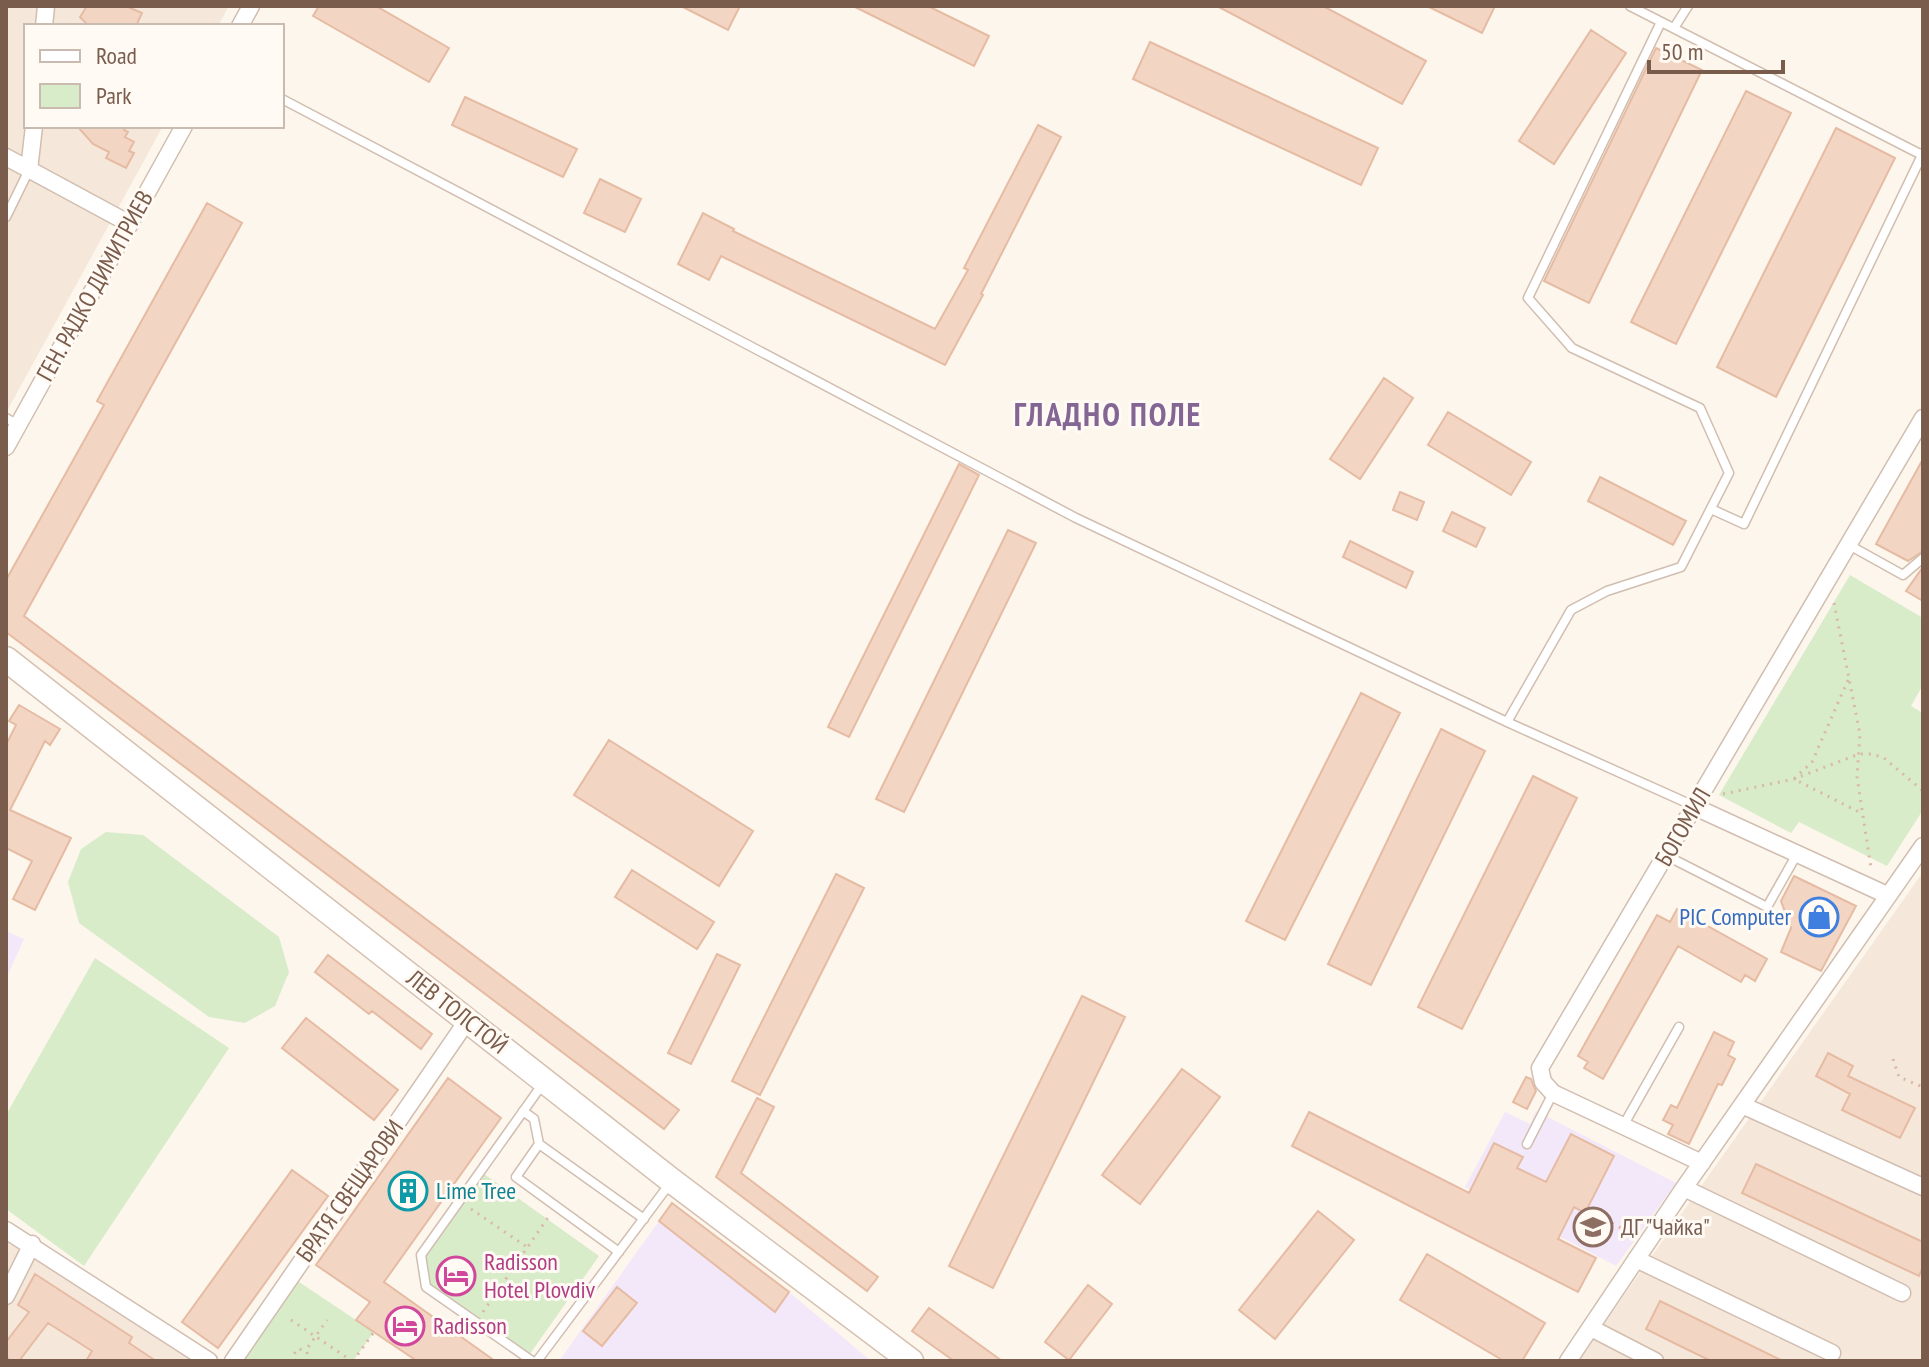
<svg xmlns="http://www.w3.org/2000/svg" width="1929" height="1367" viewBox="0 0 1929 1367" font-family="'PT Sans Narrow',sans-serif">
  <rect width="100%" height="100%" fill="#fdf6ec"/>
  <path fill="#f5e8da" d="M6,6H229L218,26H26V126H163L6,413Z
    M1923,872V1361H1579L1627,1291Z
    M6,1238L11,1241L192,1361H6Z"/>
  <path fill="#f3e8fa" d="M6,931L24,939L6,979Z
    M1536,1111L1676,1183L1616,1266L1465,1187L1505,1112L1530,1124Z
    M659,1221L774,1311L789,1292L871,1361H559Z"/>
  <path fill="#d8ecc9" d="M1850,575L1923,618V685L1911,706L1923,713V810L1887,866L1799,822L1791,833L1719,795Z
    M106,832L143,835L279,937L289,972L275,1006L245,1023L209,1017L79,923L68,882L81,849Z
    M95,958L229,1048L84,1266L6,1209V1115Z
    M480,1171L599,1256L527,1358L426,1287L421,1255Z
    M296,1280L374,1332L353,1361H245L241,1358Z"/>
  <path fill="#f3d5c3" stroke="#e6bba3" stroke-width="2" d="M87,6H126L142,13L136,26H89L80,17Z
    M319,6H376L449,48L429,82L313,16Z
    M681,6H740L728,30Z
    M853,6H928L989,36L974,66Z
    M1217,6H1323L1426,61L1402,104Z
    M1427,6H1495L1482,33Z
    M1591,30L1626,53L1554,164L1519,141Z
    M1150,42L1378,148L1361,185L1133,79Z
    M1656,48L1702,70L1589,303L1544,281Z
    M1746,91L1791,113L1676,344L1631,322Z
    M465,97L577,149L563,177L452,125Z
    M1038,125L1061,137L981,294L983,295L945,365L721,256L709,280L678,264L703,213L734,229L733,231L935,329L968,270L964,268Z
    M77,126H126L124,130L128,132L125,137L134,142L129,151L134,153L126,168L106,158L109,152L93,144Z
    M1836,128L1895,158L1776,397L1717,367Z
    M600,179L641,199L625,232L584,213Z
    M207,203L242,223L24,616L679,1110L664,1129L6,632V580L104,405L97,401Z
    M1384,378L1413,398L1360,479L1330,459Z
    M1448,412L1531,462L1511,495L1428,445Z
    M1923,459V551L1908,561L1876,544Z
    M959,464L979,475L849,737L828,727Z
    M1600,477L1686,521L1673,545L1588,501Z
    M1400,492L1424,502L1417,520L1393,510Z
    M1452,512L1485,528L1476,547L1443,531Z
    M1008,530L1036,543L904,812L876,799Z
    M1350,541L1413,572L1406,588L1343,557Z
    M1923,567V601L1906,591Z
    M1361,693L1400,713L1285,940L1246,921Z
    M19,705L60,729L50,745L45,741L10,810L71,838L35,910L13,899L32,861L6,848V745L16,725L9,721Z
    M1441,729L1485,751L1371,985L1328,964Z
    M609,740L753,831L719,886L574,795Z
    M1533,776L1577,798L1462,1029L1418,1007Z
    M632,870L714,922L697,949L615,897Z
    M836,874L864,888L760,1095L732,1081Z
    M1794,876L1856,906L1821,971L1781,952L1791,928L1781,901Z
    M1677,909L1767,959L1755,981L1745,975L1741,982L1678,946L1603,1079L1584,1068L1588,1062L1578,1056L1657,915L1670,922Z
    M717,954L740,965L691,1064L668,1053Z
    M328,955L432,1034L421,1049L372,1011L369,1014L315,972Z
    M1082,996L1125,1017L993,1288L949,1266Z
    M306,1018L398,1090L374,1120L282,1048Z
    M1714,1032L1734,1042L1728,1055L1735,1059L1722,1085L1718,1084L1689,1144L1668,1134L1673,1125L1663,1120L1671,1105L1677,1108Z
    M1828,1053L1853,1066L1848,1076L1915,1108L1900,1138L1842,1110L1850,1094L1816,1076Z
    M1182,1069L1220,1097L1140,1204L1102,1175Z
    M1526,1077L1531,1079L1536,1091L1527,1109L1513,1102Z
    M448,1078L501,1118L384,1282L495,1361H417L356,1320L370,1302L316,1265Z
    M757,1098L774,1107L741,1173L878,1277L867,1291L716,1177Z
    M1309,1112L1469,1193L1494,1143L1523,1157L1517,1168L1546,1182L1571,1134L1614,1156L1585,1213L1574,1207L1558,1239L1596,1258L1578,1292L1292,1146Z
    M1756,1164L1923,1242V1267L1919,1276L1742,1193Z
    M292,1170L328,1196L218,1348L182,1322Z
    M672,1203L789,1292L775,1312L659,1221Z
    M1318,1211L1354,1240L1275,1339L1239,1310Z
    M1427,1254L1545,1323L1522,1361H1504L1400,1300Z
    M35,1274L132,1337L129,1343L156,1361H86L92,1351L48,1323L19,1361H11L6,1357V1342L29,1312L18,1305Z
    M1088,1285L1112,1304L1069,1360L1045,1342Z
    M617,1287L637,1303L602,1346L583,1331Z
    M1660,1301L1783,1361H1711L1676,1344L1646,1329Z
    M929,1308L1002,1361H954L912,1331Z"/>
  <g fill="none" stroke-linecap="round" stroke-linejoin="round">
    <g stroke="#d1beb0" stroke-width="11">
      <path id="lane" d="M1630,6L1922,155
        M1674,28L1688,6
        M282,99L1076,518L1507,722L1694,806
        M6,217L29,170
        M6,418L18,425
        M1711,509L1744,524L1923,153
        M1849,545L1903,575L1923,558
        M1507,722L1571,610L1607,591L1681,567L1729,473L1700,408L1572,348L1528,298L1661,22
        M1667,856L1767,907L1797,854
        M523,1111L534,1119L539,1144L644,1219
        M1623,1126L1679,1027
        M539,1144L516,1177L619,1252
        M1527,1144L1553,1093
        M532,1361L426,1287L421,1255L544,1082
        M537,1361L671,1182"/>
    </g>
    <g stroke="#d1beb0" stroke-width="19">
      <path id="street" d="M44,26L46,6
        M240,26L251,6
        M6,157L130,224
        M29,170L34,126
        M6,447L184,126
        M1695,807L1887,895
        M1742,1105L1923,1187
        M1702,1163L1553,1093L1543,1082L1540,1068L1923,418
        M1684,1188L1902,1293
        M6,1230L209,1361
        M1636,1259L1832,1353
        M6,1296L32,1244
        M1591,1328L1655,1361
        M233,1361L467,1021
        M1568,1361L1684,1188L1923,846"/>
    </g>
    <g stroke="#d6c0b0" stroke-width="27">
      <path id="secondary" d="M6,659L672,1181L911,1361"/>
    </g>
    <path stroke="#d9b8a5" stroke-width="3" stroke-dasharray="2 6" stroke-linecap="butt" d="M1834,603L1860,734L1857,777L1871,868
      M1848,680L1812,762L1794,779L1863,814
      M1723,794L1794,779L1859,754H1872L1884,758L1923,791
      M1893,1059L1899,1077L1923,1087
      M471,1209L527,1247
      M1598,1215L1633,1235
      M483,1312L549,1216
      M291,1320L352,1361
      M295,1361L293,1356L297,1349L306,1350
      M307,1361L309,1358L306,1350L327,1320
      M353,1361L374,1332"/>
    <use href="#lane" stroke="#fff" stroke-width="8"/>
    <use href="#street" stroke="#fff" stroke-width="16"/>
    <use href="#secondary" stroke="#fff" stroke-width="24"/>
  </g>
  <defs>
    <g id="shop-ring" transform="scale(2)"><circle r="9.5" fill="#fffaf3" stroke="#3f7fe0" stroke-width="1.5"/><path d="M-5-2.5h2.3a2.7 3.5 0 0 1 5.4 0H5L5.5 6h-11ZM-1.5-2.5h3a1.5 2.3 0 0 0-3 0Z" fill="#3f7fe0"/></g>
    <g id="building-ring" transform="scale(2)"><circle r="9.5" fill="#fffaf3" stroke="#0f9aa8" stroke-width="1.5"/><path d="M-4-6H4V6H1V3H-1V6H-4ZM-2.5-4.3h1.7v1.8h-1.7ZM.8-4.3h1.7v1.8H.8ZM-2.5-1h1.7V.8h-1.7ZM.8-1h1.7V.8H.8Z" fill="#0f9aa8"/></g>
    <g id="school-ring" transform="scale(2)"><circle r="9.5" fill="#fffaf3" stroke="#8d6e63" stroke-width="1.5"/><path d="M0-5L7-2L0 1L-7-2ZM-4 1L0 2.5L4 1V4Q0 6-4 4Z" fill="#8d6e63"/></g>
    <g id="hotel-ring" transform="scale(2)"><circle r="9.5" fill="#fffaf3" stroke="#d1479c" stroke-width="1.5"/><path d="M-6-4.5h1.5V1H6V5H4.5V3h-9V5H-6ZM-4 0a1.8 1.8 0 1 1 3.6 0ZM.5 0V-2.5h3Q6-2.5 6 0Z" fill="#d1479c"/></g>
  </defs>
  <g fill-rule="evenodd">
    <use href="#shop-ring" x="1819" y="917"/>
    <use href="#building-ring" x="408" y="1191"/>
    <use href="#school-ring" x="1593" y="1227"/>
    <use href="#hotel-ring" x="456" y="1276"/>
    <use href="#hotel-ring" x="405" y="1326"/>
  </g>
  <g text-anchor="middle" stroke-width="6" stroke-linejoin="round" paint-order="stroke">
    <g font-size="24" fill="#7a5c4d" stroke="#fffaf3">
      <text transform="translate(95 286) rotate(-61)" y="8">ГЕН. РАДКО ДИМИТРИЕВ</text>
      <text transform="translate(1683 827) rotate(-60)" y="8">БОГОМИЛ</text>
      <text transform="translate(457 1012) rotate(38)" y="8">ЛЕВ ТОЛСТОЙ</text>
      <text transform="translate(350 1191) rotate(-55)" y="8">БРАТЯ СВЕЩАРОВИ</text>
    </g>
    <g font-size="24" fill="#366cbe" stroke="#fffaf3" text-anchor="end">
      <text x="1791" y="925">PIC Computer</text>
    </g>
    <g font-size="24" fill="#0d838f" stroke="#fffaf3" text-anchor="start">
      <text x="436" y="1199">Lime Tree</text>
    </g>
    <g font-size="24" fill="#785e54" stroke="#fffaf3" text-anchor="start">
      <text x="1621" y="1235">ДГ "Чайка"</text>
    </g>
    <g font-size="24" fill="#b23c85" stroke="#fffaf3" text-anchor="start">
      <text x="484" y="1270">Radisson<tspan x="484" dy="28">Hotel Plovdiv</tspan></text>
      <text x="433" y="1334">Radisson</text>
    </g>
    <g font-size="32" font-weight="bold" letter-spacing="2" fill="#846695" stroke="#fffaf3">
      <text x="1108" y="426">ГЛАДНО ПОЛЕ</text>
    </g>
  </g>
  <rect width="1929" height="1367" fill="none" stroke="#7a5c4d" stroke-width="16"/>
  <rect x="24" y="24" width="260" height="104" fill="#fffaf3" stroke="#cabbb1" stroke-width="2"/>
  <rect x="40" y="50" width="40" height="12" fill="#ffffff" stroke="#cabbb1" stroke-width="2"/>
  <text x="96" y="64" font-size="24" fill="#7a5c4d">Road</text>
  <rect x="40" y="84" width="40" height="24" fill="#d8ecc9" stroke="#cabbb1" stroke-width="2"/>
  <text x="96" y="104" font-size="24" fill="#7a5c4d">Park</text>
  <path d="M1649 60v12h134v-12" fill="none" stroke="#7a5c4d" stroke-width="4"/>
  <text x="1661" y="60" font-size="24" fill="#7a5c4d" stroke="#fffaf3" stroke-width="6" paint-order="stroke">50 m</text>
</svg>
